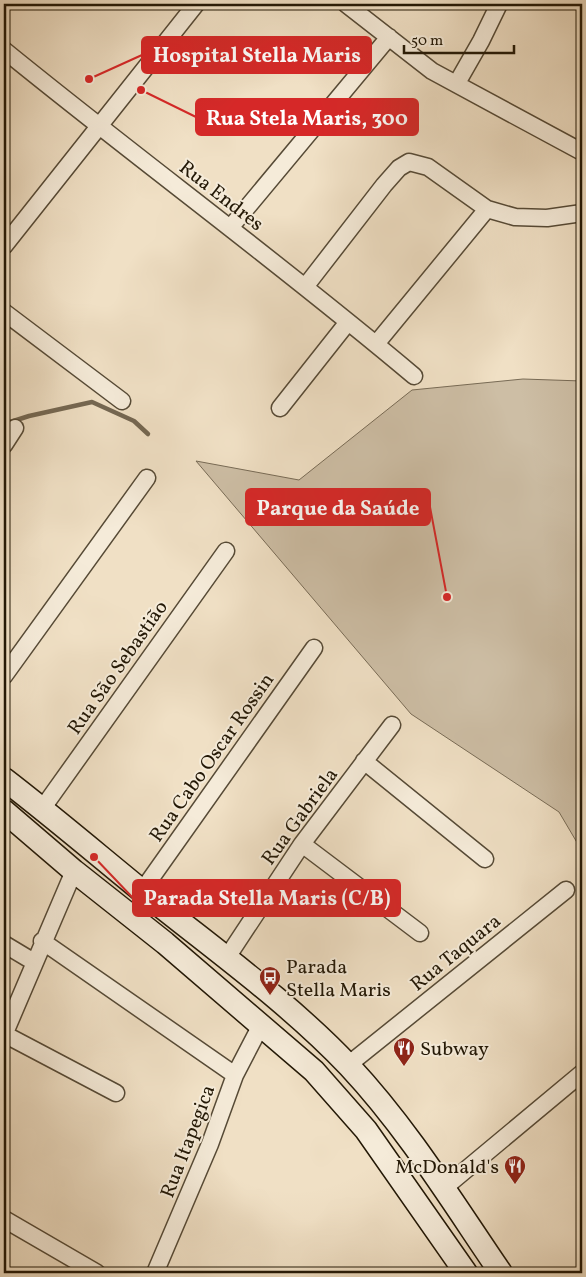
<svg xmlns="http://www.w3.org/2000/svg" width="586" height="1277" viewBox="0 0 586 1277" font-family="Vollkorn,serif">
  <rect width="100%" height="100%" fill="#f0e0c5"/>
  <filter id="stains"><feTurbulence type="fractalNoise" baseFrequency=".004" numOctaves="4"/><feColorMatrix values="0 0 0 0 .2 0 0 0 0 .09 0 0 0 0 .02 0 0 0 .5 -.17"/></filter>
  <radialGradient id="worn" r=".72"><stop offset=".6" stop-color="#630" stop-opacity="0"/><stop offset="1" stop-color="#630" stop-opacity=".3"/></radialGradient>
  <path fill="#cdbea5" stroke="#786b56" d="M523,379L582,381V851L559,812L411,714L196,461L299,480L412,390Z"/>
  <g fill="none" stroke-linecap="round" stroke-linejoin="round">
    <path stroke="#746752" stroke-width="4.5" d="M4,424L29,416L92,402L134,421L148,434"/>
    <g stroke="#564a36" stroke-width="19">
      <path id="street" d="M346,4L432,71L582,152
        M4,50C139,160 280,263 414,376
        M457,83L481,41L499,4
        M230,228L389,37
        M4,246L196,4
        M305,287L384,185L399,168L409,162L428,167L487,209L515,217L547,218L582,213
        M4,312L122,401
        M376,344L487,209
        M280,408L348,322
        M4,445L15,428
        M4,676L147,478
        M364,761L485,859
        M42,809L226,551
        M302,844L420,933
        M142,891L314,648
        M42,941L235,1075
        M4,944L34,962
        M226,959L302,844L392,725
        M4,1034L116,1093
        M4,1035L74,871
        M348,1065L566,890
        M444,1188L582,1073
        M4,1219L97,1273
        M155,1273L210,1144L235,1075L261,1025"/>
    </g>
    <g stroke="#231806" stroke-width="25">
      <path id="secondary" d="M4,779C60,822 113,868 168,912C230,961 295,1009 349,1066C408,1129 453,1203 501,1273
        M4,811L74,871L165,943L314,1071L366,1130L466,1273"/>
    </g>
    <use href="#street" stroke="#f5ebd9" stroke-width="16"/>
    <use href="#secondary" stroke="#f5ebd9" stroke-width="22"/>
  </g>
  <defs>
    <g id="bus-pin" transform="scale(1.125)"><path d="M0 17L-7.5 6A9.5 9.5 0 1 1 7.5 6Z" fill="#8f2418" stroke="#f5ebd9"/><path d="M-5-6H5V4H4V6H2V4H-2V6H-4V4H-5ZM-3.5-4V0h7V-4ZM-3.5 1.2v1.5H-2V1.2ZM2 1.2v1.5H3.5V1.2Z" fill="#fff"/></g>
    <g id="restaurant-pin" transform="scale(1.125)"><path d="M0 17L-7.5 6A9.5 9.5 0 1 1 7.5 6Z" fill="#8f2418" stroke="#f5ebd9"/><path d="M-5-6h1v4h1v-4h1v4h1v-4h1v5L-1.5 .5V6h-2V.5L-5-1ZM5-6V6H3V1.5H1.5Q1.5-4 5-6Z" fill="#fff"/></g>
  </defs>
  <g fill-rule="evenodd">
    <use href="#bus-pin" x="270" y="977"/>
    <use href="#restaurant-pin" x="404" y="1048"/>
    <use href="#restaurant-pin" x="515" y="1166"/>
  </g>
  <g text-anchor="middle" stroke-width="4" stroke-linejoin="round" paint-order="stroke">
    <g font-size="20" fill="#231806" stroke="#f5ebd9">
      <text transform="translate(222 195) rotate(38)" y="7">Rua Endres</text>
      <text transform="translate(117 667) rotate(-55)" y="7">Rua São Sebastião</text>
      <text transform="translate(211 757) rotate(-55)" y="7">Rua Cabo Oscar Rossin</text>
      <text transform="translate(299 816) rotate(-54)" y="7">Rua Gabriela</text>
      <text transform="translate(455 952) rotate(-39)" y="7">Rua Taquara</text>
      <text transform="translate(187 1141) rotate(-69)" y="7">Rua Itapegica</text>
    </g>
    <g font-size="20" fill="#231806" stroke="#f5ebd9" text-anchor="start">
      <text x="286" y="973">Parada<tspan x="286" dy="23">Stella Maris</tspan></text>
      <text x="420" y="1055">Subway</text>
      <text x="499" y="1173" text-anchor="end">McDonald's</text>
    </g>
  </g>
  <path fill="none" stroke="#d62828" stroke-width="2" d="M89 79L142 55M141 90L196 117M447 597L430 507M94 857L133 898"/>
  <g fill="#d62828" stroke="#f5ebd9" stroke-width="2">
    <circle cx="89" cy="79" r="5"/>
    <circle cx="141" cy="90" r="5"/>
    <circle cx="447" cy="597" r="5"/>
    <circle cx="94" cy="857" r="5"/>
  </g>
  <g fill="#d62828" stroke="#d62828" stroke-width="2">
    <rect x="142" y="37" width="229" height="36" rx="5"/>
    <rect x="196" y="99" width="222" height="36" rx="5"/>
    <rect x="246" y="489" width="184" height="36" rx="5"/>
    <rect x="133" y="880" width="267" height="36" rx="5"/>
  </g>
  <g font-size="21" text-anchor="middle" font-weight="bold" fill="#fff">
    <text x="257" y="62">Hospital Stella Maris</text>
    <text x="307" y="125">Rua Stela Maris, 300</text>
    <text x="338" y="515">Parque da Saúde</text>
    <text x="267" y="905">Parada Stella Maris (C/B)</text>
  </g>
  <rect width="586" height="1277" fill="none" stroke="#f0e0c5" stroke-width="20"/>
  <rect x="5" y="5" width="576" height="1267" fill="none" stroke="#231806" stroke-width="2.5"/>
  <rect x="10" y="10" width="566" height="1257" fill="none" stroke="#231806"/>
  <path d="M404 45v8h110v-8" fill="none" stroke="#231806" stroke-width="2.5"/>
  <text x="411" y="45" font-size="15" fill="#231806" stroke="#f5ebd9" stroke-width="4" paint-order="stroke">50 m</text>
  <rect width="100%" height="100%" filter="url(#stains)"/>
  <rect width="100%" height="100%" fill="url(#worn)"/>
</svg>
